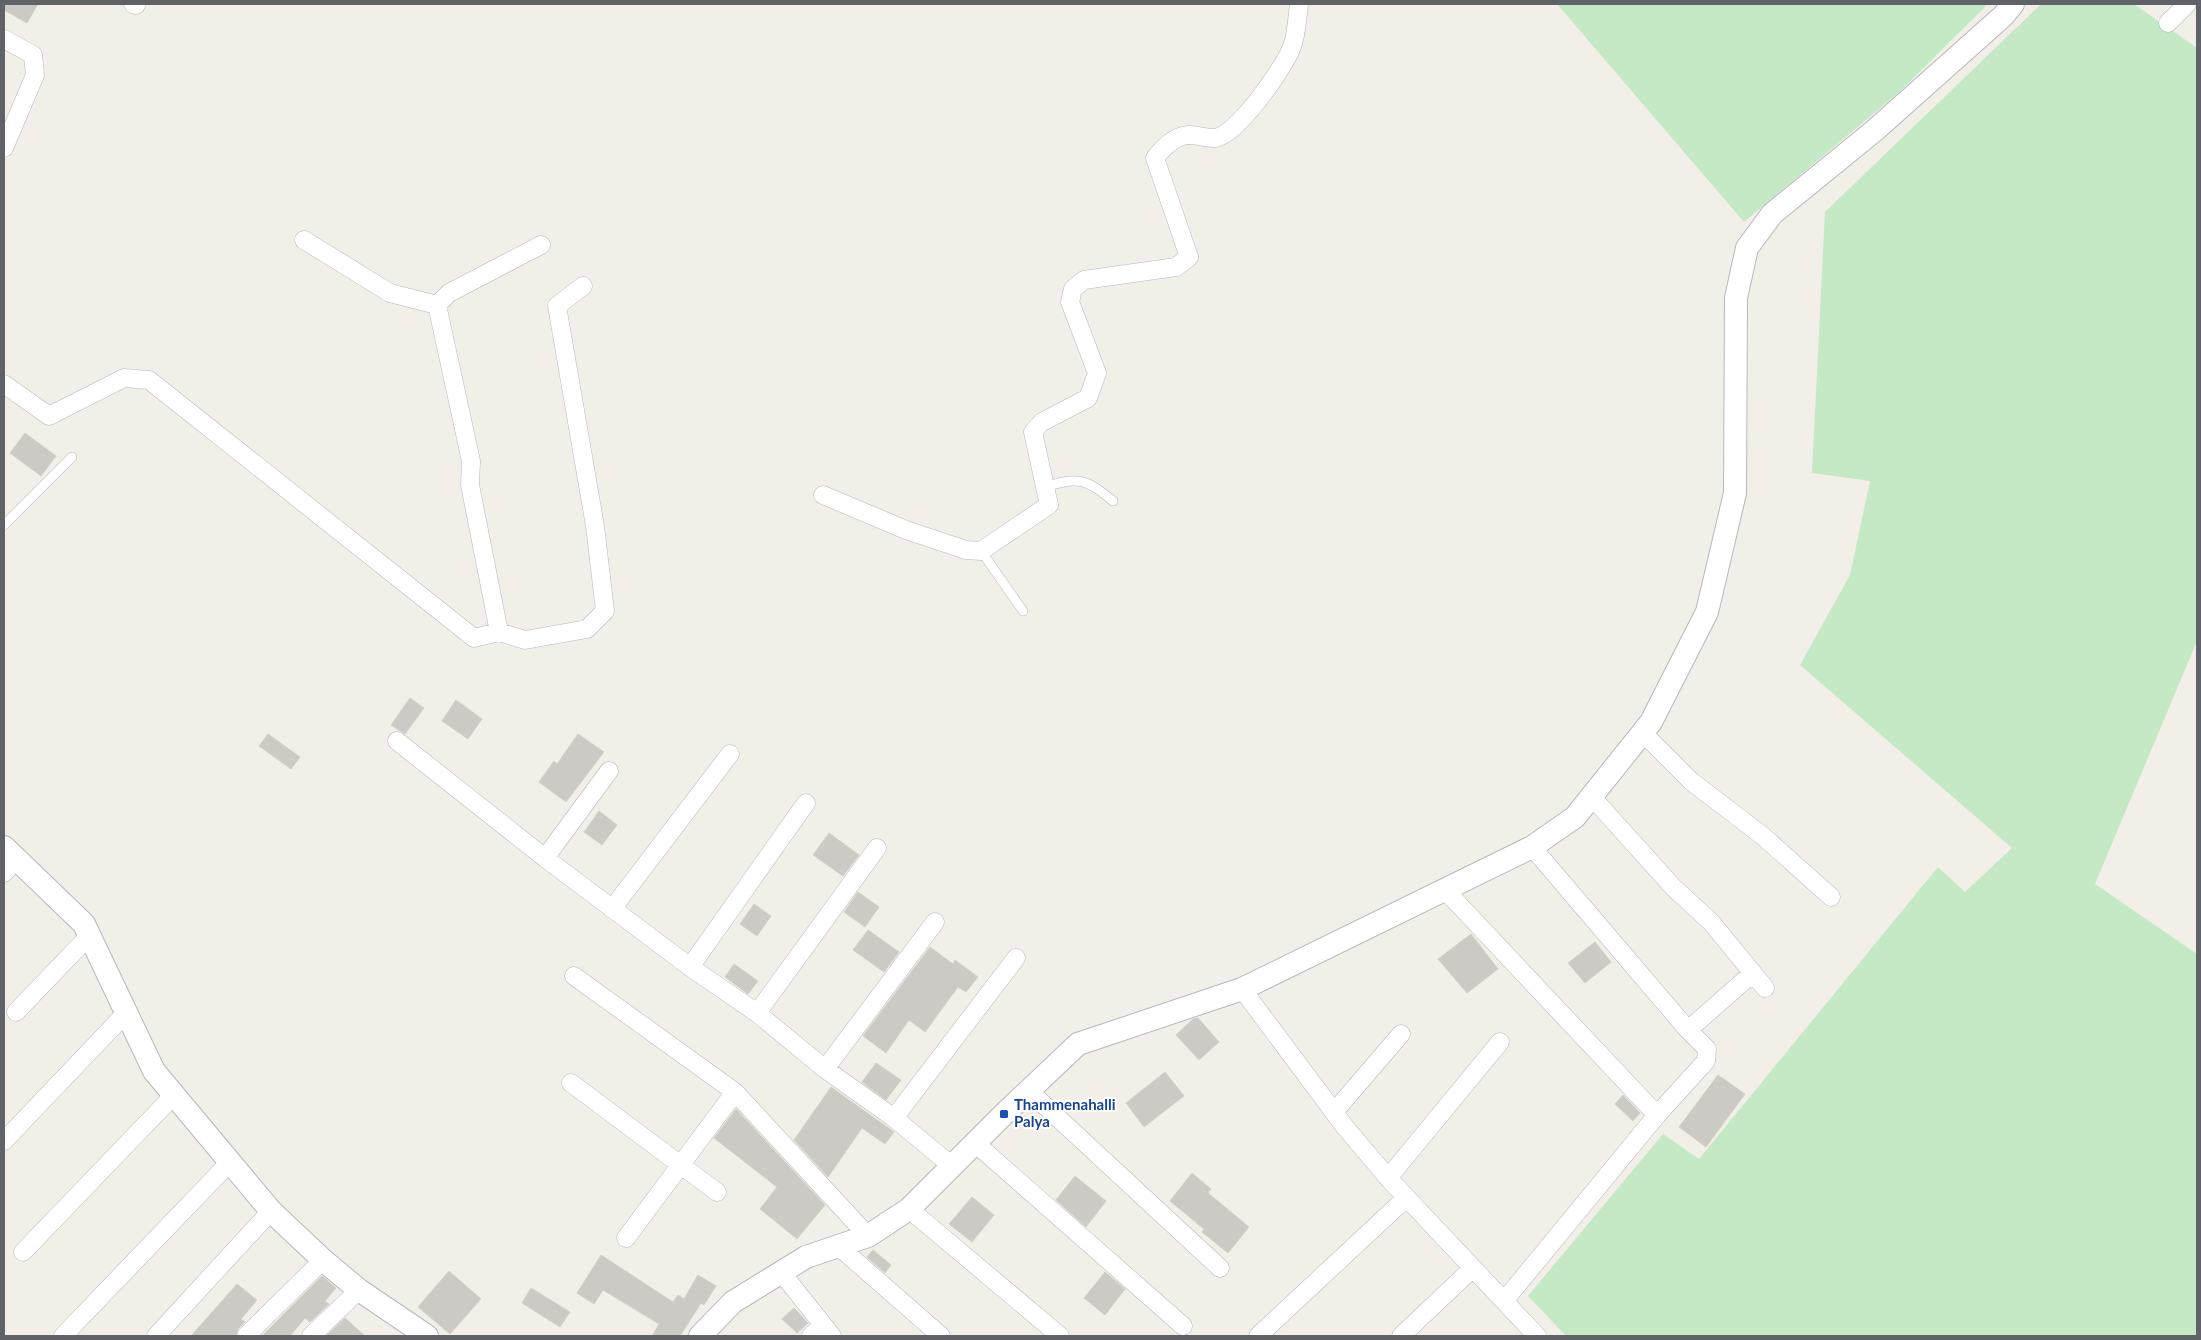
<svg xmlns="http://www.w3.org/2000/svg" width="2201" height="1340" viewBox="0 0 2201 1340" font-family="Lato,sans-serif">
  <rect width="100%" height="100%" fill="#f1efe8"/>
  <path fill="#c5e8c5" d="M1557,4H1988L1897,94L1744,222Z
    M2041,4H2134L2197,48V641L2095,884L2197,954V1336H1566L1528,1296L1663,1134L1699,1159L1938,867L1965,892L2012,848L1800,665L1850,575L1870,481L1812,473L1825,212Z"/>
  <path fill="#cccac5" stroke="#d6d1c6" d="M4,4H38L27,23L4,10Z
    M25,433L56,456L41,476L10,453Z
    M410,698L424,708L405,734L391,725Z
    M456,700L482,719L468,739L442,721Z
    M268,734L300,757L291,769L259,746Z
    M578,734L604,752L566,802L539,782L554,761L557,764Z
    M599,811L617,825L602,845L584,832Z
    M829,833L859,855L843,876L813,855Z
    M858,892L879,907L865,927L844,912Z
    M754,904L771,916L757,936L740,924Z
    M868,930L899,952L884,972L853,950Z
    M1471,934L1498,969L1467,993L1438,959Z
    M1595,942L1611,962L1585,983L1568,963Z
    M930,947L953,964L955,960L978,977L966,992L958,987L925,1032L909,1020L886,1053L863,1036Z
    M734,964L758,981L748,994L725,977Z
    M1198,1018L1219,1042L1199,1060L1176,1035L1193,1019Z
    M876,1063L901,1080L886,1100L862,1082Z
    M1165,1072L1184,1096L1144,1127L1126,1103Z
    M1718,1075L1745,1094L1706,1147L1679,1127Z
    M831,1087L894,1132L885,1144L862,1128L828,1177L794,1140Z
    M1623,1095L1640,1113L1633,1121L1615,1104Z
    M736,1109L825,1205L797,1239L760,1209L777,1187L714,1138Z
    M1192,1173L1211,1189L1208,1193L1249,1227L1228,1253L1202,1232L1204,1229L1170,1201Z
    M1075,1176L1106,1201L1086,1227L1056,1200Z
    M972,1197L994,1215L972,1242L949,1224Z
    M873,1250L891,1265L885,1273L867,1257Z
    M601,1255L673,1302L678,1295L684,1299L698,1275L716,1286L704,1305L701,1303L680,1336H652L659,1324L603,1290L594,1304L577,1293Z
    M449,1271L481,1299L450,1334L418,1307Z
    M1105,1272L1125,1289L1105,1315L1084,1298Z
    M322,1276L336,1288L325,1301L329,1304L310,1322L305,1318L290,1336H262Z
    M237,1284L257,1300L241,1319L245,1322L238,1329L236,1336H191Z
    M531,1288L570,1312L560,1327L522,1303Z
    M794,1308L808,1323L797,1333L782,1319Z
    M345,1318L365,1336H326Z"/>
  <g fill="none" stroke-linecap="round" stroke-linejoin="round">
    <g stroke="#b5b8bc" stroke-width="10">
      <path id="service" d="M1045,487C1079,476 1086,479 1113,501
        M4,525L72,457
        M981,551L1023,611"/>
    </g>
    <g stroke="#b5b8bc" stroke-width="19">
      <path id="minor" d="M133,4L136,5
        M2168,23L2187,4
        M4,39L33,55L35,75L4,148
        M304,240L390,293L437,305
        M437,305L471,461L470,485L499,632
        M437,305L449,293L541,245
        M4,384L49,416L124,378L149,380L474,638L499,632L525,640L587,629L605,611L595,526L557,306L583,286
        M823,495L906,530L966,550L981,551L1049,505L1033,432L1042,422L1088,398L1097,373L1070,302L1073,289L1084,280L1176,267L1189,257L1155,158C1163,148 1174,136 1188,135C1197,134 1206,139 1215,138C1237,135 1283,69 1291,49C1297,36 1297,18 1299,4
        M1643,733L1691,781L1764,837L1831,897
        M397,741L545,858L690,967L757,1013L825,1069L894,1118L952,1166
        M1591,796L1674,888L1711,922L1765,988
        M545,858L609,771
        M4,873L17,859
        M1445,890L1657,1115
        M612,909L730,754
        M690,967L806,803
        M574,976L735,1092L868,1236
        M1242,989L1345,1127L1388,1178L1537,1336
        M16,1012L89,936
        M757,1013L877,848
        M1688,1030L1753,973
        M825,1069L935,922
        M571,1083L717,1192
        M1029,1091L1220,1268
        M1334,1112L1401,1034
        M894,1118L1016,958
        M4,1141L126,1013
        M975,1143L1183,1326
        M1388,1178L1500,1042
        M909,1209L1060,1336
        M626,1238L735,1092
        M838,1246L941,1336
        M23,1252L174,1095
        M781,1272L832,1336
        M1504,1301L1657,1115L1706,1061L1707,1049L1688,1030L1532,847
        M63,1336L231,1161
        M156,1336L271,1211
        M246,1336L323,1260
        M311,1336L359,1290
        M811,1336L823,1325
        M1258,1336L1406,1198
        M1401,1336L1473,1268"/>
    </g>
    <g stroke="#b5b8bc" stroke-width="24">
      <path id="tertiary" d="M4,847L84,924L154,1071L271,1211L323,1260L359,1290L427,1336
        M700,1336L733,1302L806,1257L868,1236L909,1209L1004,1114L1078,1044L1242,989L1532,847L1575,817L1651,722L1707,612L1735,493L1736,298L1747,248L1772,214L1874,131L2003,16L2013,4"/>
    </g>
    <use href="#service" stroke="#fff" stroke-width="9"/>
    <use href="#minor" stroke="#fff" stroke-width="18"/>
    <use href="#tertiary" stroke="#fff" stroke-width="22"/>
  </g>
  <rect fill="#1a4fb4" stroke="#fff" stroke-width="2" x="999" y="1109" width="10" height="10" rx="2.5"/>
  <g text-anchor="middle" stroke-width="4" stroke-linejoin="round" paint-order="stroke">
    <g font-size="15" font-weight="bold" fill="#164399" stroke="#fff" text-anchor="start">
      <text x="1014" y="1110">Thammenahalli<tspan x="1014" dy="17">Palya</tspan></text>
    </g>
  </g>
  <rect width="2201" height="1340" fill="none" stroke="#5f6368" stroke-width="10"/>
</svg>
